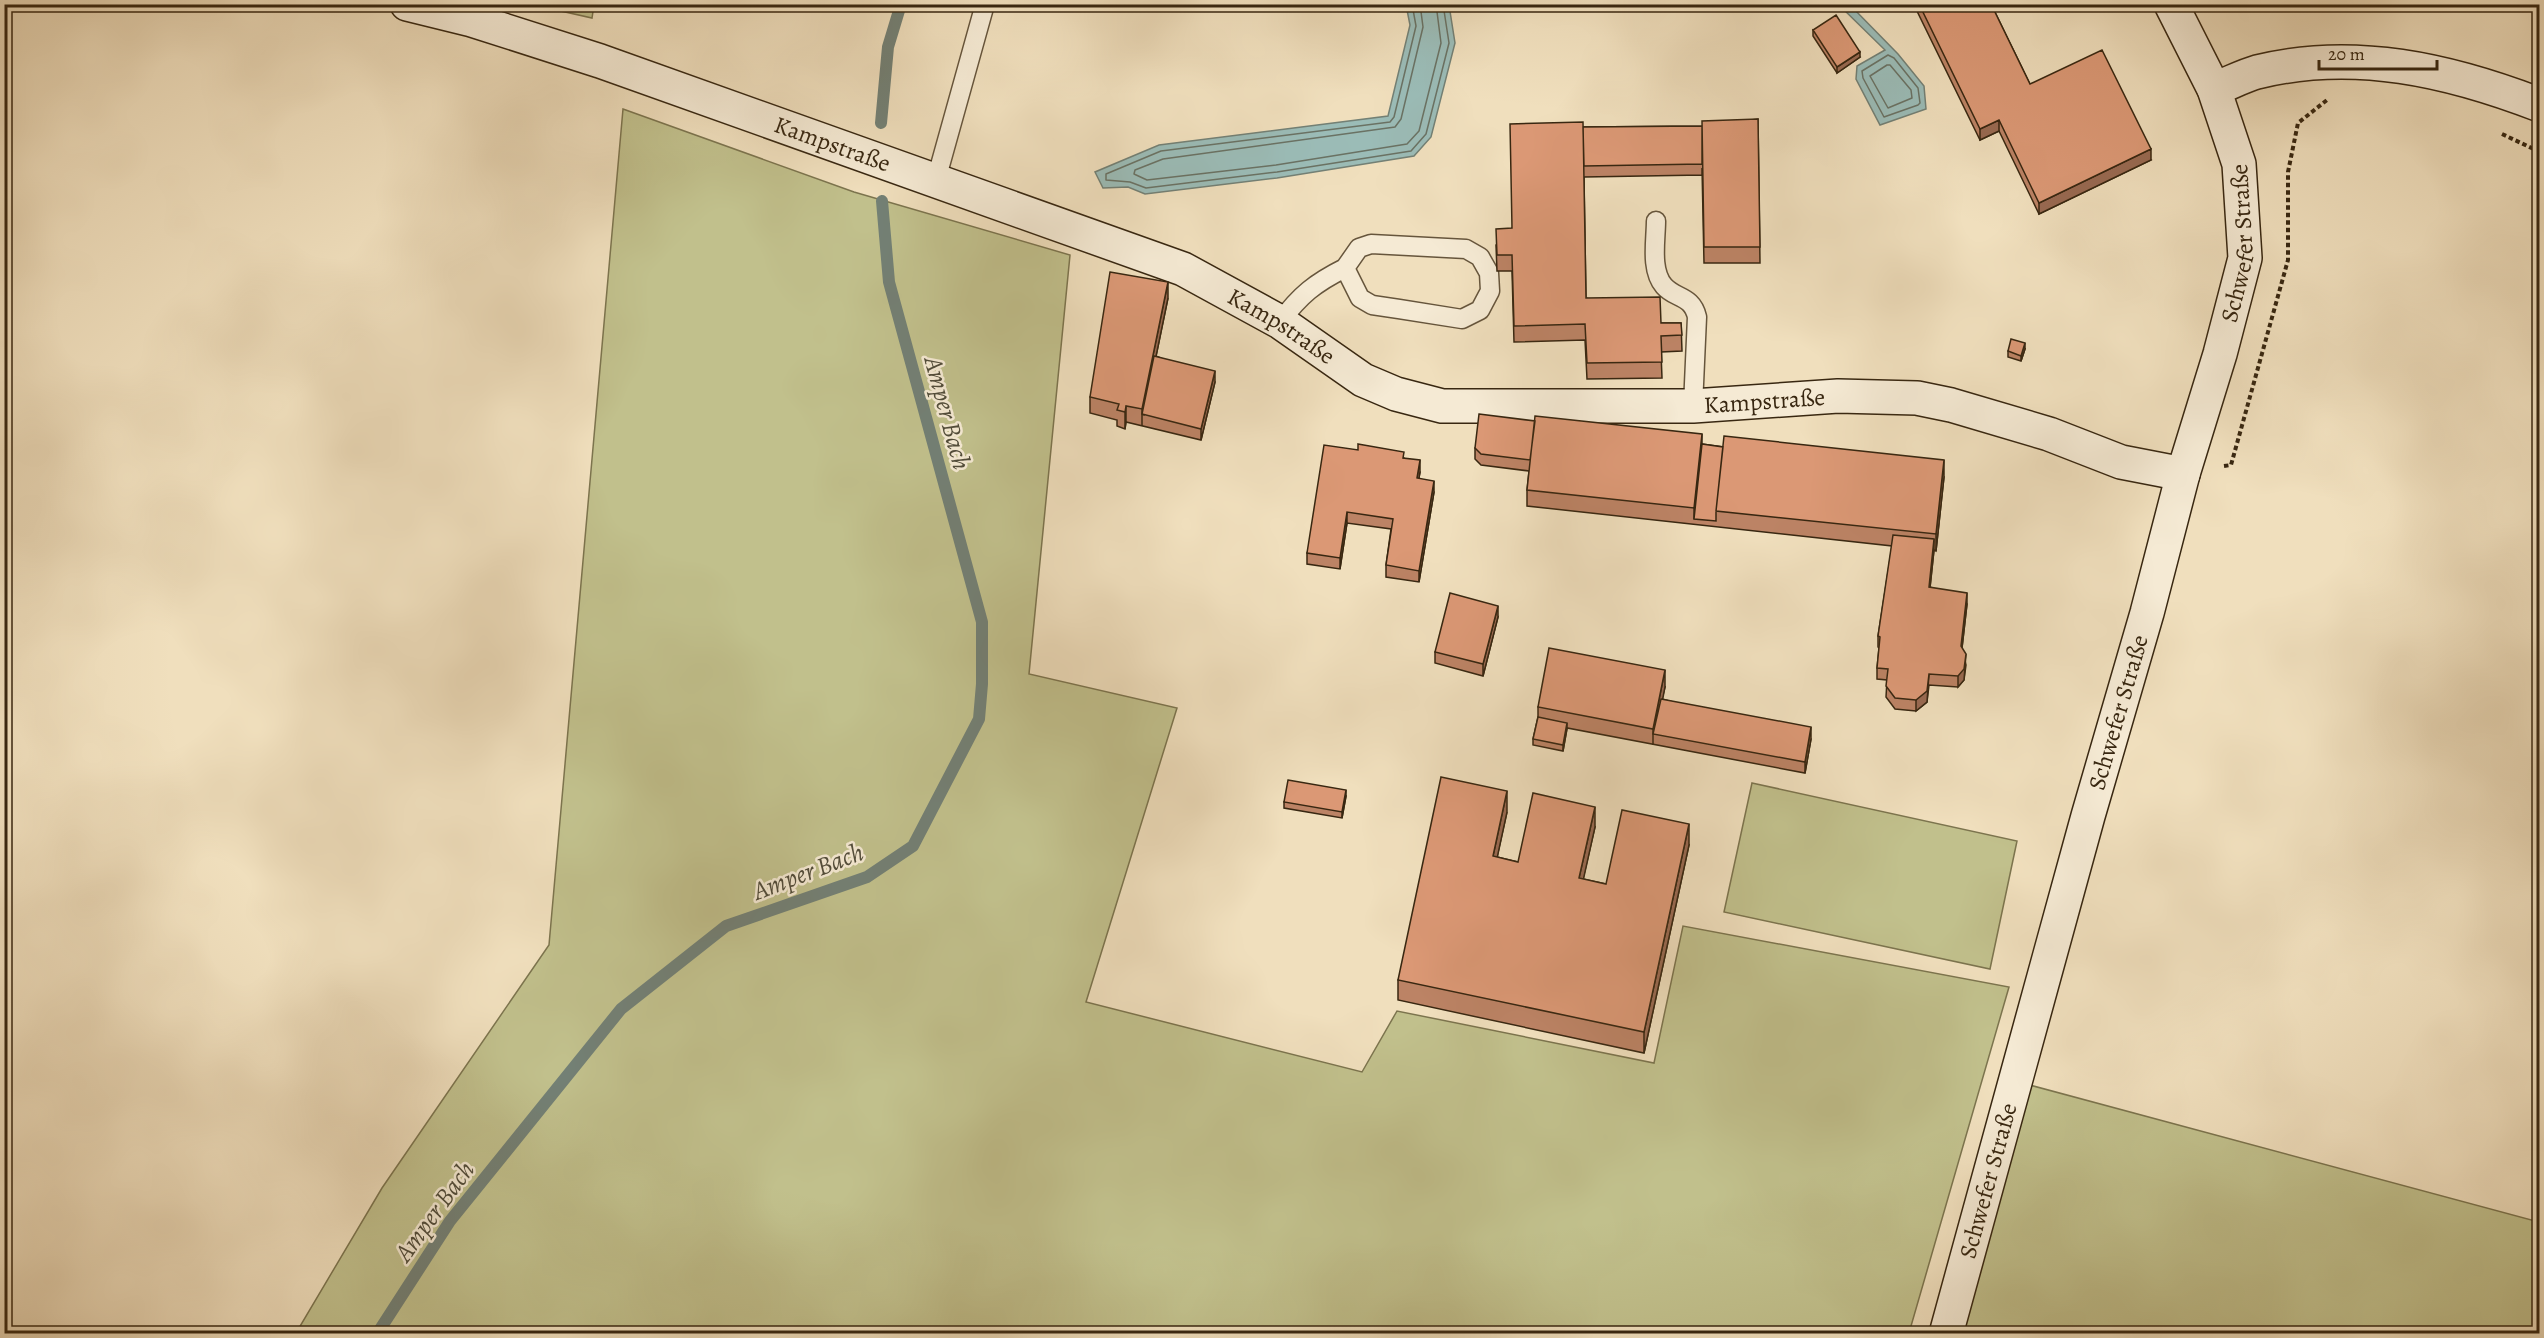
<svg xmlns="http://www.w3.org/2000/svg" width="2544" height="1338" viewBox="0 0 2544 1338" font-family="Alegreya,serif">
  <rect width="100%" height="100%" fill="#f0dfbd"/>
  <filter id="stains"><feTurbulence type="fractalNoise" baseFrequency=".00333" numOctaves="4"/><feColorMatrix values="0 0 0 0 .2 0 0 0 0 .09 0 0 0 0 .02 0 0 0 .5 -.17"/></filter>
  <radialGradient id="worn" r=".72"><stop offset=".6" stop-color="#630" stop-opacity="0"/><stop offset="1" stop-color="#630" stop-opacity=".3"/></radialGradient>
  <path fill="#c1c08c" stroke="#7c744e" stroke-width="1.5" d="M534,5L594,4V5L592,18Z
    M623,109L854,192L1070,255L1029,674L1177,708L1086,1002L1362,1072L1397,1011L1654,1063L1683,926L2009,987L1909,1333H296L382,1188L549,945Z
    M1752,783L2017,841L1990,969L1724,912Z
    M2026,1084L2539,1222V1333L1960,1334Z"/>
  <path fill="#9bbcb7" stroke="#738075" stroke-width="1.5" d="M1406,5H1449L1455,43L1431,137L1414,156L1277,178L1145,194L1128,187L1103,188L1095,172L1159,145L1388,116L1410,25Z
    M1839,5H1850L1898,54L1924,86L1926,109L1880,125L1856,79L1857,66L1885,50Z"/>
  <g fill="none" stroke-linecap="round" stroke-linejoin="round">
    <path stroke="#6a7264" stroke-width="1.5" d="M1412,4L1416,26L1394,117L1390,122L1161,151L1106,174V180L1130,182L1146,188L1277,172L1411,151L1426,134L1449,43L1443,4
      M1420,4L1423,27L1401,119L1395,127L1163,159L1135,170L1134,174L1147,180L1276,165L1407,144L1419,131L1441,43L1436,4
      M1888,55L1894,58L1918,88L1920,103L1918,105L1884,117L1863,78L1862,71Z
      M1887,65H1890L1911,90L1912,98L1888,108L1870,76Z"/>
    <path stroke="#738075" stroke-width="12" d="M881,123L888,47L901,4
      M377,1334L450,1221L621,1009L726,926L867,877L913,846L979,719L982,684V622L889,282L882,201"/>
    <g stroke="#66553c" stroke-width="21">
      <path id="lane" d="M936,180L985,4
        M1656,221C1656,240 1650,270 1664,286C1675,299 1692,295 1697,317L1693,406
        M1280,322C1300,295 1315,283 1345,268L1360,298L1372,305L1399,309L1462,319L1480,310L1490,291L1489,273L1480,257L1466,249L1371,244L1359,248L1345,268"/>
    </g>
    <g stroke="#382711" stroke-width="36">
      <g id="secondary">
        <path id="s1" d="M407,4L472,20L600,61L1183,269L1280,322L1363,380L1396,394L1442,406H1693L1838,396L1917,398L1951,405L2049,434L2121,462L2183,474"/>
        <path d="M2214,89C2228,84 2243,76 2257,72C2354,48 2449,70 2540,105"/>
        <path id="s2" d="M1946,1334L2088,816L2147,613L2183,474L2220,354L2245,258L2239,164L2214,89L2171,4"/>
      </g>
    </g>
    <path stroke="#382711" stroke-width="4" stroke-dasharray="4.5 3" stroke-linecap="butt" d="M2502,134L2540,152
      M2224,466L2231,465L2288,260V172L2298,123L2327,100"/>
    <use href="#lane" stroke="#f5ead4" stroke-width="18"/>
    <use href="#secondary" stroke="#f5ead4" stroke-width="33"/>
  </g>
  <path fill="#bc8365" stroke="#382711" stroke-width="1.5" d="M1916,4H1991L2030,84L2151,160L2039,214L1999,131L1980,140L1916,9Z
    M1813,30L1860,57L1837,73L1813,36Z
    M1758,119L1760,263H1704L1702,168V175L1584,177L1586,298L1661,323H1681L1682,351L1661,352L1662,378L1587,379L1585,340L1514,342L1512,271H1497L1496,245L1512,228L1583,127L1702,126Z
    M1168,298L1156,356L1215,382L1201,440L1126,422L1125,429L1117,426V420L1090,413V397Z
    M2025,349L2021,361L2008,357V351Z
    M1702,444L1944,477L1936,551L1934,550L1930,587L1967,604L1962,648L1966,665L1964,680L1958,687L1929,685L1927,702L1916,711L1895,709L1886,697L1887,680L1877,679V668L1879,648L1878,647V636L1892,546L1527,506V490L1529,471L1481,465L1475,459V448Z
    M1358,450L1404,458L1420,472L1419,478L1434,492L1419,582L1386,577V565L1391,529L1347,523L1340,569L1307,564V553Z
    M1498,617L1483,676L1435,663V652Z
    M1665,687L1662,699L1811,739L1805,773L1567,728L1563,751L1533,745V739L1538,717V707Z
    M1346,796L1342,818L1284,808V802Z
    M1507,812L1497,857L1518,862L1595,827L1583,879L1606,884L1689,845L1644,1053L1398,1000V980Z"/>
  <path fill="#996a52" stroke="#382711" stroke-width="1.5" d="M1860,52V57L1837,73V67Z
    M1999,120V131L1980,140V129Z
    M2151,149V160L2039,214V203Z
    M1168,282V298L1144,415L1142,414V426V409Z
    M2025,343V349L2021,361V356Z
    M1215,371V382L1201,440V429Z
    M1126,406V422L1125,429V412Z
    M1702,434V450L1694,519V508Z
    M1420,460V472L1417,489V478Z
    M1944,460V477L1936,551V534Z
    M1434,481V492L1419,582V571Z
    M1347,512V523L1340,569V558Z
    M1934,539V550L1929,598V587Z
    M1967,593V604L1961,657V646Z
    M1498,606V617L1483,676V664Z
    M1966,654L1964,680L1958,687V676Z
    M1665,670V687L1656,734H1653V745V729Z
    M1929,674L1927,702L1916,711V700Z
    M1567,723V729L1563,751V745Z
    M1811,727V739L1805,773V762Z
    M1346,790V796L1342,818V812Z
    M1507,791V812L1493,877V856Z
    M1595,807V827L1579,899V878Z
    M1689,824V845L1644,1053V1032Z"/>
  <path fill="#db9875" stroke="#382711" stroke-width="1.5" d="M1919,4H1991L2030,84L2102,50L2151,149L2039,203L1999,120L1980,129Z
    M1836,15L1860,52L1837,67L1813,30Z
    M1758,119L1760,247H1704L1702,121Z
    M1583,122L1586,298L1660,297L1661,323H1681L1682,335L1661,336L1662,362L1587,363L1585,324L1514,326L1512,255H1497L1496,229L1512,228L1510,124Z
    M1702,126V164L1584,166L1583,127Z
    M1110,272L1168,282L1142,409L1126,406L1125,412L1117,410L1119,404L1090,397Z
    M2011,339L2025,343L2021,356L2008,351Z
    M1154,356L1215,371L1201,429L1142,414Z
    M1479,414L1535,421L1530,460L1481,454L1475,448Z
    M1535,416L1702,434L1694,508L1527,490Z
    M1724,436L1944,460L1936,534L1716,511Z
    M1358,444L1404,452L1403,458L1420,460L1417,478L1434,481L1419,571L1386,565L1393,519L1347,512L1340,558L1307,553L1324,445L1358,450Z
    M1702,444L1723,447L1716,511V521L1694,519Z
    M1893,535L1934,539L1929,587L1967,593L1961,646L1966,654L1964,669L1958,676L1929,674L1927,691L1916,700L1895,698L1886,686L1888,669L1877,668L1880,637L1878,636Z
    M1450,593L1498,606L1483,664L1435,652Z
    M1549,648L1665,670L1653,729L1538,707Z
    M1661,699L1811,727L1805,762L1653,734Z
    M1538,717L1567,723L1563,745L1533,739Z
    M1441,777L1507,791L1493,856L1518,862L1533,793L1595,807L1579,878L1606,884L1622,810L1689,824L1644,1032L1398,980Z
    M1288,780L1346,790L1342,812L1284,802Z"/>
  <g text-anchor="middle" stroke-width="5" stroke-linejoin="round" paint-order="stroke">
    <g font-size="24" fill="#382711" stroke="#f5ead4">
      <text dy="8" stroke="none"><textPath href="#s1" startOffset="448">Kampstraße</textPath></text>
      <text dy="8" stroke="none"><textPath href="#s2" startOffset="1131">Schwefer Straße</textPath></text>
      <text dy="8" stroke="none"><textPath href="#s1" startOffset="934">Kampstraße</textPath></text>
      <text dy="8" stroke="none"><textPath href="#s1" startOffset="1438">Kampstraße</textPath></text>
      <text dy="8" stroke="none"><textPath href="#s2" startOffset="645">Schwefer Straße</textPath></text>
      <text dy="8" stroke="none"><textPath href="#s2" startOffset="159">Schwefer Straße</textPath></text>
    </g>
    <g font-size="26" font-style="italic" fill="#514c3a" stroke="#f5ead4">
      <text transform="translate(948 413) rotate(75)" y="9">Amper Bach</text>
      <text transform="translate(808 871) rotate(-21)" y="9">Amper Bach</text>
      <text transform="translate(434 1211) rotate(-54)" y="9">Amper Bach</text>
    </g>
  </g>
  <rect width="2544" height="1338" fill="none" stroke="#f0dfbd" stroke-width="24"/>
  <rect x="6" y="6" width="2532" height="1326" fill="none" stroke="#382711" stroke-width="3"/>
  <rect x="12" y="12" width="2520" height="1314" fill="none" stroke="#382711" stroke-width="1.5"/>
  <path d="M2319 60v9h118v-9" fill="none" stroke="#382711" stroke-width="3"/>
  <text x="2328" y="60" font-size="18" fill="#382711" stroke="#f5ead4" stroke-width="4.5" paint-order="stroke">20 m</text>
  <rect width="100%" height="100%" filter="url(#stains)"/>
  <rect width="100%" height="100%" fill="url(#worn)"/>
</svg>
